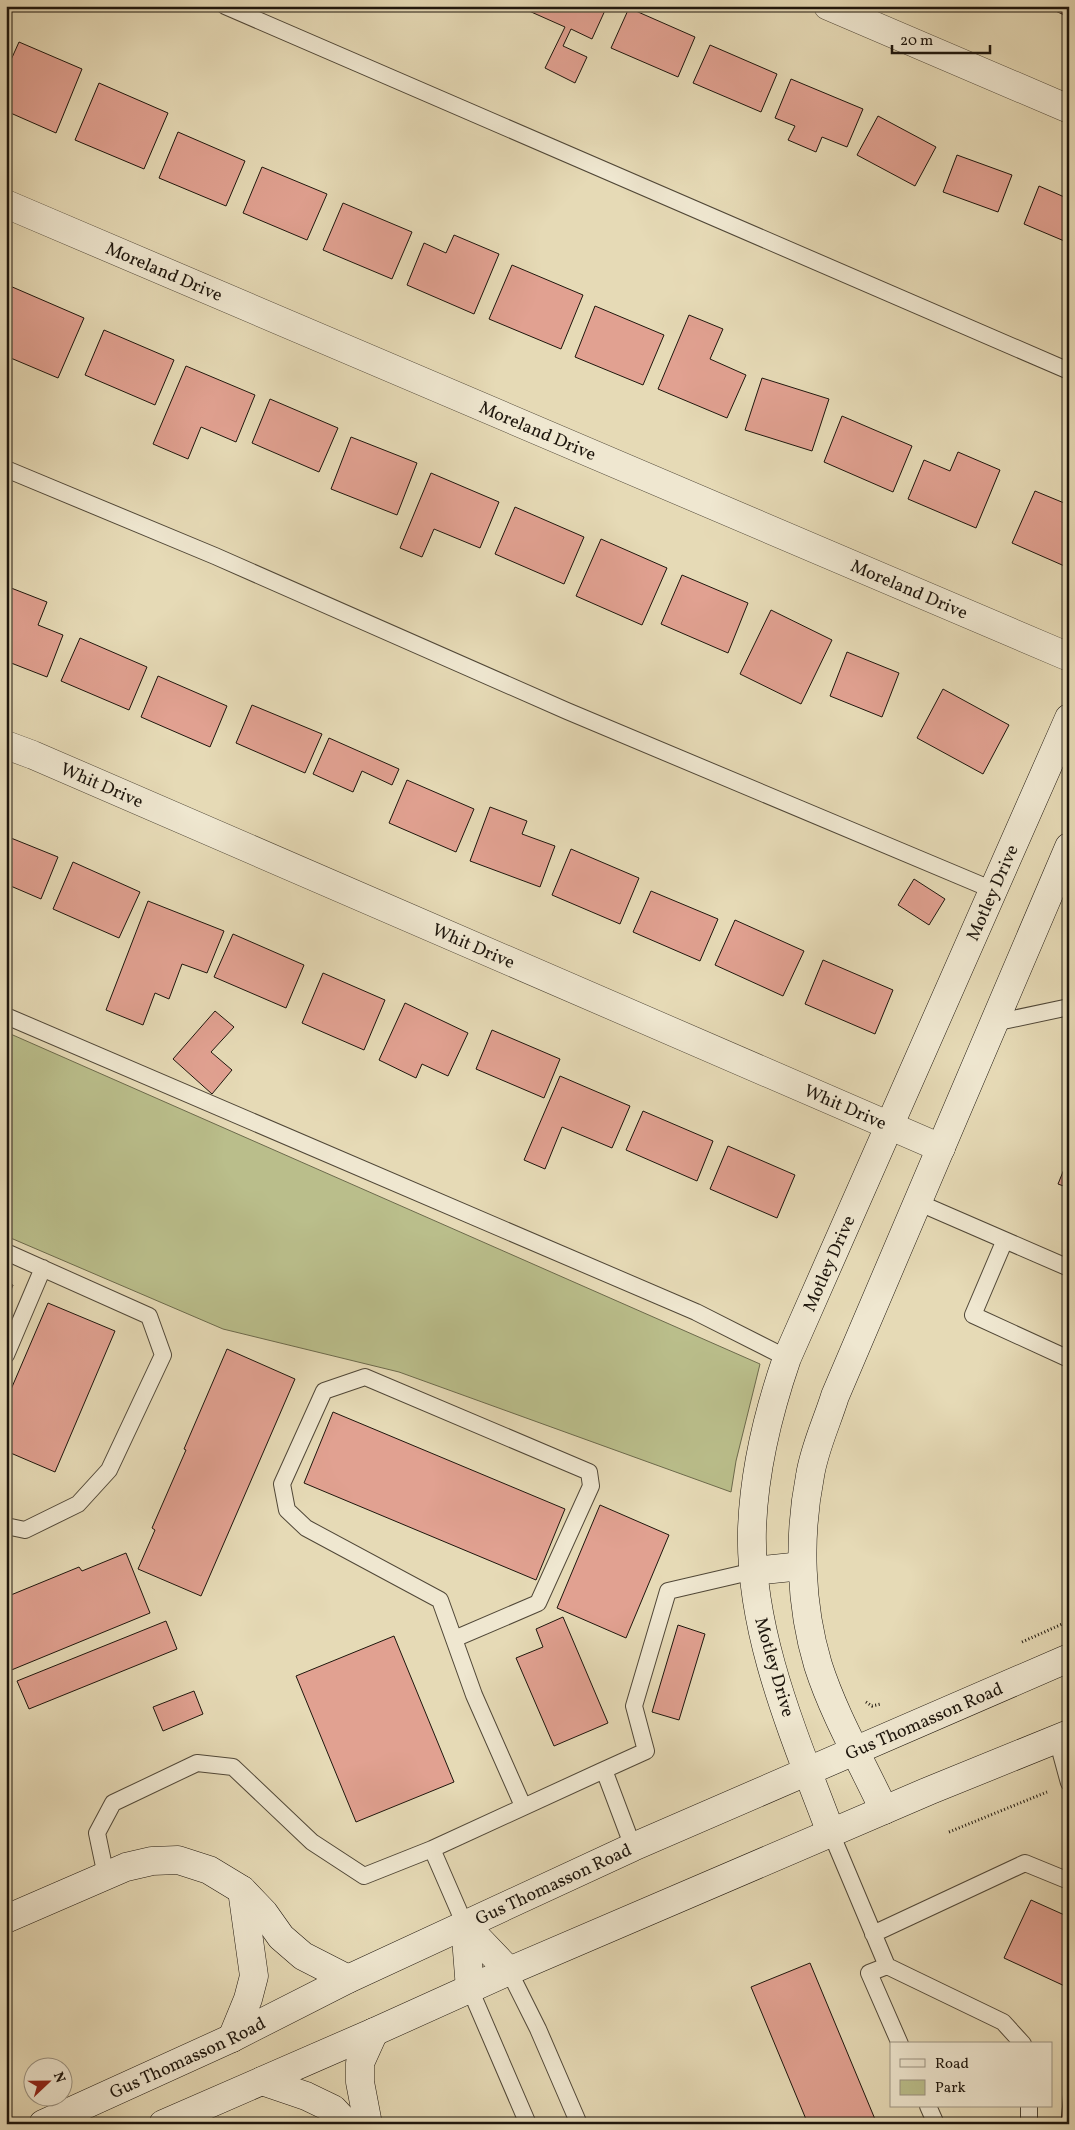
<svg xmlns="http://www.w3.org/2000/svg" width="1075" height="2130" viewBox="0 0 1075 2130" font-family="Vollkorn,serif">
  <rect width="100%" height="100%" fill="#e6dab6"/>
  <filter id="stains"><feTurbulence type="fractalNoise" baseFrequency=".004" numOctaves="4"/><feColorMatrix values="0 0 0 0 .2 0 0 0 0 .09 0 0 0 0 .02 0 0 0 .5 -.17"/></filter>
  <radialGradient id="worn" r=".72"><stop offset=".6" stop-color="#630" stop-opacity="0"/><stop offset="1" stop-color="#630" stop-opacity=".3"/></radialGradient>
  <path fill="#babe8b" stroke="#6c6a4c" d="M6,1032L760,1364L736,1461L731,1492L399,1372L223,1329L6,1236Z"/>
  <path fill="#e1a191" stroke="#1e160d" d="M531,6H607L592,39L571,29L563,46L587,57L575,83L545,68L565,27L529,11Z
    M1044,6H1069V17Z
    M629,8L695,37L678,77L611,48Z
    M19,42L82,69L56,133L6,111V71Z
    M710,45L777,74L761,112L693,83Z
    M791,79L863,109L847,147L822,137L816,152L788,140L795,126L775,118Z
    M99,83L168,113L144,169L75,140Z
    M878,116L936,147L915,186L857,155Z
    M178,132L245,161L226,206L159,178Z
    M957,155L1012,175L998,212L943,192Z
    M262,167L327,194L307,240L243,213Z
    M1039,186L1069,199V243L1024,224Z
    M343,203L412,232L392,279L323,250Z
    M454,235L499,254L474,314L407,285L424,243L446,253Z
    M512,265L583,295L561,349L489,319Z
    M10,286L84,318L58,378L6,356V295Z
    M595,306L664,335L643,385L575,357Z
    M689,315L723,329L710,359L746,375L727,418L658,389Z
    M104,330L174,360L155,405L85,375Z
    M186,366L255,395L236,442L201,427L188,459L153,444Z
    M762,378L829,399L812,451L745,430Z
    M270,399L338,428L319,472L252,443Z
    M842,416L912,446L893,492L824,462Z
    M351,437L417,463L397,515L331,489Z
    M958,452L1000,470L976,528L908,499L924,460L950,471Z
    M431,473L499,502L480,548L434,529L422,557L400,548Z
    M1035,491L1069,505V568L1012,543Z
    M515,507L584,537L564,584L495,554Z
    M601,539L667,568L642,625L576,596Z
    M682,575L748,603L728,653L661,624Z
    M6,586L47,602L38,625L63,635L47,677L6,661Z
    M771,610L832,640L801,704L740,674Z
    M80,638L147,667L129,710L61,681Z
    M847,652L899,673L882,717L830,696Z
    M158,676L227,706L210,747L141,717Z
    M943,689L1009,725L983,774L917,738Z
    M252,705L322,734L305,773L236,743Z
    M329,738L399,769L392,785L362,771L353,792L313,774Z
    M407,780L474,809L456,852L389,823Z
    M490,807L527,821L522,834L555,846L540,887L470,861Z
    M6,836L58,857L41,899L6,884Z
    M571,849L639,878L620,924L552,895Z
    M73,862L140,892L119,938L53,909Z
    M914,879L945,899L929,925L898,905Z
    M651,891L718,919L700,961L633,932Z
    M148,901L224,931L207,973L182,964L169,999L155,993L143,1025L106,1010Z
    M735,920L804,951L783,996L715,965Z
    M233,934L304,965L286,1008L214,977Z
    M823,960L893,990L875,1034L805,1004Z
    M323,973L385,1000L364,1050L302,1023Z
    M405,1003L468,1033L448,1076L422,1064L416,1078L379,1060Z
    M215,1011L234,1027L211,1052L232,1070L212,1094L173,1059Z
    M492,1030L560,1059L544,1098L476,1069Z
    M560,1076L630,1106L612,1148L562,1127L545,1169L524,1160Z
    M643,1111L713,1141L697,1181L626,1150Z
    M728,1146L795,1175L777,1218L710,1189Z
    M1069,1157V1188L1058,1184Z
    M6,1283L13,1285L6,1303Z
    M48,1303L115,1331L55,1472L6,1451V1401Z
    M227,1349L295,1379L201,1596L138,1569L155,1530L152,1528L186,1450L184,1449Z
    M333,1412L565,1509L536,1580L304,1483Z
    M600,1505L669,1535L626,1638L557,1608Z
    M126,1553L150,1613L9,1671L6,1665V1597L79,1567L82,1571Z
    M563,1617L608,1723L554,1746L516,1658L543,1647L536,1629Z
    M166,1621L177,1649L29,1709L17,1681Z
    M678,1625L705,1634L679,1720L652,1712Z
    M394,1636L454,1782L356,1822L296,1676Z
    M194,1691L203,1714L163,1731L153,1707Z
    M1031,1900L1069,1917V1988L1004,1958Z
    M810,1963L877,2124H808L751,1987Z
    M1069,2031V2124H1061Z"/>
  <g fill="none" stroke-linecap="round" stroke-linejoin="round">
    <g stroke="#504737" stroke-width="18">
      <path id="service" d="M225,6L1069,371
        M6,469L215,556L567,711L993,890
        M6,1016L696,1312L787,1358
        M994,1023L1069,1007
        M917,1202L1069,1268
        M1004,1242L973,1315L1069,1359
        M6,1252L149,1316L163,1355L109,1470L78,1504L25,1530L6,1526
        M6,1355L43,1268
        M454,1639L538,1603L591,1486L589,1472L365,1377L324,1391L282,1484L287,1510L306,1528L440,1600L474,1695L523,1806
        M1057,1739L1069,1783
        M604,1770L646,1751L634,1706L668,1591L754,1571
        M831,1833L887,1966L869,1973L900,2044
        M432,1849L465,1925
        M106,1876L97,1833L113,1803L197,1763L233,1767L312,1842L364,1876L432,1849L604,1770L633,1847
        M873,1934L1025,1863L1069,1881
        M887,1966L1003,2022L1023,2044
        M509,1971L538,2029L579,2124
        M470,1989L528,2124
        M928,2106L936,2124
        M1029,2124V2106"/>
    </g>
    <g stroke="#504737" stroke-width="29">
      <g id="minor">
        <path d="M828,6L1069,109"/>
        <path id="s1" d="M6,204L1069,657"/>
        <path id="s2" d="M6,745L33,755L941,1148"/>
      </g>
    </g>
    <g stroke="#1e160d" stroke-width="29">
      <g id="secondary">
        <path d="M754,1571L802,1566"/>
        <path d="M884,1810C862,1763 834,1715 818,1665C800,1605 798,1537 810,1476C814,1449 827,1422 835,1396L1069,847"/>
        <path id="s3" d="M831,1833C795,1737 749,1634 752,1529C754,1471 768,1413 787,1358L1069,718"/>
        <path d="M6,1919L126,1867L152,1861L178,1860L209,1870L242,1890L264,1913L281,1937L303,1956L348,1979"/>
        <path d="M465,1925L470,1989"/>
        <path d="M465,1925L509,1971"/>
        <path d="M232,2038L248,1999L254,1976L242,1890"/>
        <path d="M262,2081L306,2096L333,2109L347,2124"/>
        <path id="s4" d="M43,2124L232,2038L348,1979L633,1847L1069,1658"/>
        <path d="M163,2124L374,2032L509,1971L931,1790L1069,1734"/>
        <path d="M368,2124L360,2082V2063L374,2032"/>
      </g>
    </g>
    <path stroke="#1e160d" stroke-width="3" stroke-dasharray="1 2.5" stroke-linecap="butt" d="M1022,1642L1069,1621
      M866,1702L872,1706L881,1704
      M949,1832L1047,1792"/>
    <use href="#service" stroke="#efe7d0" stroke-width="16"/>
    <use href="#minor" stroke="#efe7d0" stroke-width="28"/>
    <use href="#secondary" stroke="#efe7d0" stroke-width="28"/>
  </g>
  <g text-anchor="middle" stroke-width="5" stroke-linejoin="round" paint-order="stroke">
    <g font-size="18" fill="#1e160d" stroke="#efe7d0">
      <text dy="6" stroke="none"><textPath href="#s1" startOffset="172">Moreland Drive</textPath></text>
      <text dy="6" stroke="none"><textPath href="#s1" startOffset="578">Moreland Drive</textPath></text>
      <text dy="6" stroke="none"><textPath href="#s1" startOffset="982">Moreland Drive</textPath></text>
      <text dy="6" stroke="none"><textPath href="#s2" startOffset="104">Whit Drive</textPath></text>
      <text dy="6" stroke="none"><textPath href="#s3" startOffset="1000">Motley Drive</textPath></text>
      <text dy="6" stroke="none"><textPath href="#s2" startOffset="509">Whit Drive</textPath></text>
      <text dy="6" stroke="none"><textPath href="#s2" startOffset="914">Whit Drive</textPath></text>
      <text dy="6" stroke="none"><textPath href="#s3" startOffset="595">Motley Drive</textPath></text>
      <text transform="translate(775 1667) rotate(74)" y="6">Motley Drive</text>
      <text dy="6" stroke="none"><textPath href="#s4" startOffset="969">Gus Thomasson Road</textPath></text>
      <text dy="6" stroke="none"><textPath href="#s4" startOffset="564">Gus Thomasson Road</textPath></text>
      <text dy="6" stroke="none"><textPath href="#s4" startOffset="159">Gus Thomasson Road</textPath></text>
    </g>
  </g>
  <rect width="1075" height="2130" fill="none" stroke="#e6dab6" stroke-width="25"/>
  <rect x="8" y="8" width="1060" height="2115" fill="none" stroke="#1e160d" stroke-width="2.5"/>
  <rect x="12" y="12" width="1050" height="2105" fill="none" stroke="#1e160d"/>
  <rect x="890" y="2042" width="162" height="65" fill="#efe7d0" stroke="#9b9382"/>
  <rect x="900" y="2059" width="25" height="8" fill="#efe7d0" stroke="#9b9382"/>
  <text x="935" y="2068" font-size="15" fill="#1e160d">Road</text>
  <rect x="900" y="2080" width="25" height="15" fill="#babe8b" stroke="#9b9382"/>
  <text x="935" y="2092" font-size="15" fill="#1e160d">Park</text>
  <g transform="translate(48 2082) rotate(68)"><circle r="24" fill="#efe7d0" stroke="#9b9382"/>
  <path d="M0-4L9 19L0 12L-9 19Z" fill="#8f2418"/>
  <text y="-8" font-size="14" font-weight="bold" text-anchor="middle" fill="#1e160d">N</text>
  </g>
  <path d="M892 45v8h98v-8" fill="none" stroke="#1e160d" stroke-width="2.5"/>
  <text x="900" y="45" font-size="15" fill="#1e160d" stroke="#efe7d0" stroke-width="4" paint-order="stroke">20 m</text>
  <rect width="100%" height="100%" filter="url(#stains)"/>
  <rect width="100%" height="100%" fill="url(#worn)"/>
</svg>
